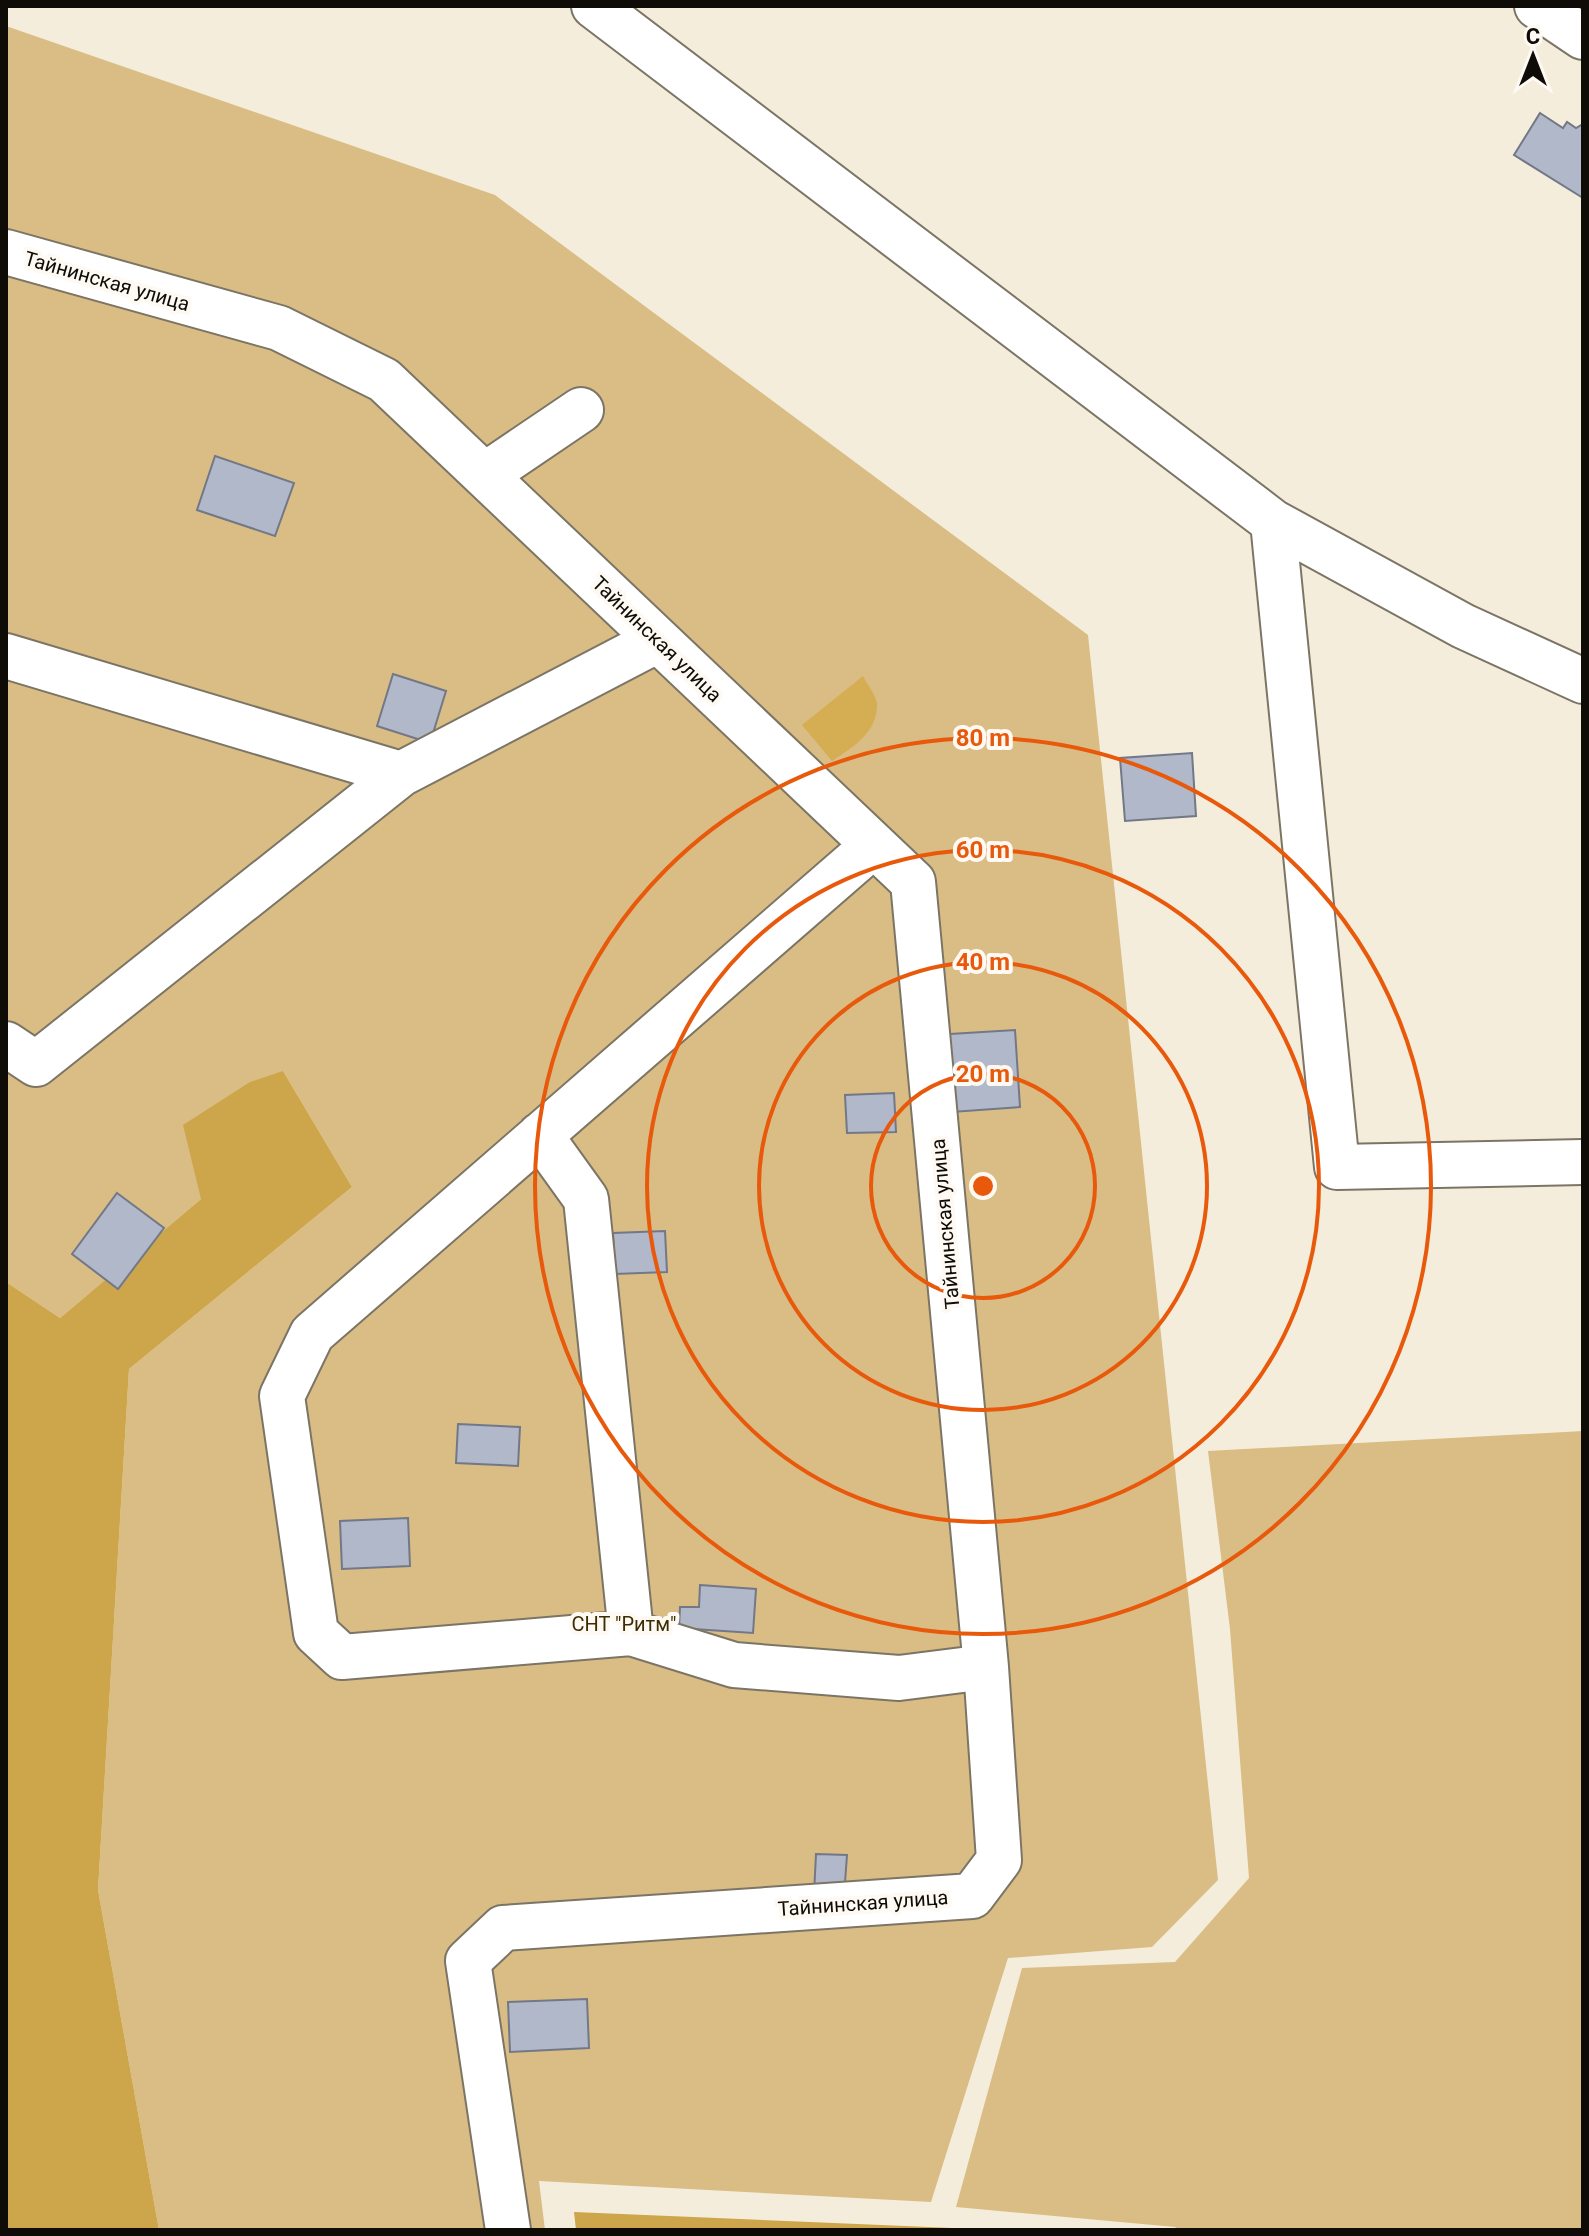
<svg xmlns="http://www.w3.org/2000/svg" width="1589" height="2236" viewBox="0 0 1589 2236" font-family="Roboto,sans-serif">
  <rect width="100%" height="100%" fill="#f5eddb"/>
  <path fill="#d9bd84" d="M6,26L495,195L1088,635L1218,1880L1152,1947L1008,1958L931,2202L539,2181L545,2230H159L98,1890L129,1369L352,1187L283,1071L201,1199L60,1318L6,1282Z
    M1583,1431V2230H1179L1175,2227L956,2207L1022,1968L1175,1962L1249,1878L1230,1629L1208,1451Z"/>
  <path fill="#cda54a" d="M283,1071L352,1187L129,1369L98,1890L159,2230H6V1282L60,1318L201,1199L183,1125L250,1082Z
    M574,2212L1000,2230H576Z"/>
  <path fill="#d5ad53" d="M863,676C867,684 876,695 877,704C878,732 852,748 832,761L802,725Z"/>
  <path fill="#b1b8c9" stroke="#727887" stroke-width="2" d="M1540,113L1563,128L1567,122L1576,128L1583,124V198L1514,155Z
    M215,456L294,483L275,536L197,510Z
    M393,674L446,691L430,743L377,726Z
    M1192,753L1196,816L1125,821L1120,758Z
    M1015,1030L1020,1107L938,1113L934,1035Z
    M894,1093L896,1132L847,1133L845,1095Z
    M117,1193L164,1228L118,1289L72,1254Z
    M665,1231L667,1272L615,1274L613,1233Z
    M458,1424L520,1427L518,1466L456,1463Z
    M408,1518L410,1566L342,1569L340,1521Z
    M700,1585L756,1589L753,1633L679,1628L680,1607H699Z
    M816,1854L847,1855L844,1896L814,1894Z
    M587,1999L589,2048L510,2052L508,2002Z"/>
  <g fill="none" stroke-linecap="round" stroke-linejoin="round">
    <g stroke="#7c7565" stroke-width="48">
      <path id="minor" d="M594,6L1273,522L1463,626L1583,681
        M1537,6L1583,37
        M6,252L279,328L384,380L913,882L986,1667L999,1860L972,1896L503,1928L468,1961L508,2230
        M485,475L581,410
        M1273,522L1337,1167L1583,1162
        M6,656L401,774L658,640
        M874,845L312,1334L282,1396L316,1633L342,1657L631,1633L734,1665L899,1678L986,1667
        M6,1044L36,1064L401,774
        M540,1135L586,1199L631,1633"/>
    </g>
    <use href="#minor" stroke="#fff" stroke-width="44"/>
  </g>
  <g fill="none" stroke="#e8590c" stroke-width="4">
    <circle cx="983" cy="1186" r="112"/>
    <circle cx="983" cy="1186" r="224"/>
    <circle cx="983" cy="1186" r="336"/>
    <circle cx="983" cy="1186" r="448"/>
  </g>
  <g text-anchor="middle" stroke-width="8" stroke-linejoin="round" paint-order="stroke">
    <g font-size="20" fill="#0f0c07" stroke="#fefaf3">
      <text transform="translate(107 281) rotate(16)" y="7">Тайнинская улица</text>
      <text transform="translate(657 639) rotate(44)" y="7">Тайнинская улица</text>
      <text transform="translate(945 1224) rotate(-95)" y="7">Тайнинская улица</text>
      <text transform="translate(863 1903) rotate(-4)" y="7">Тайнинская улица</text>
    </g>
    <g font-size="20" fill="#3d2d04" stroke="#fefaf3">
      <text x="624" y="1631">СНТ "Ритм"</text>
    </g>
  </g>
  <circle cx="983" cy="1186" r="12" fill="#e8590c" stroke="#fefaf3" stroke-width="4"/>
  <g font-size="24" text-anchor="middle" font-weight="bold" fill="#e8590c" stroke="#fefaf3" stroke-width="8" stroke-linejoin="round" paint-order="stroke">
    <text x="983" y="746">80 m</text>
    <text x="983" y="858">60 m</text>
    <text x="983" y="970">40 m</text>
    <text x="983" y="1082">20 m</text>
  </g>
  <rect width="1589" height="2236" fill="none" stroke="#0f0c07" stroke-width="16"/>
  <g transform="translate(1533 56)" stroke="#fefaf3" stroke-width="6" paint-order="stroke">
  <path d="M0-6L14 30L0 20L-14 30Z" fill="#0f0c07"/>
  <text y="-12" font-size="22" font-weight="bold" text-anchor="middle" fill="#0f0c07">С</text>
  </g>
</svg>
